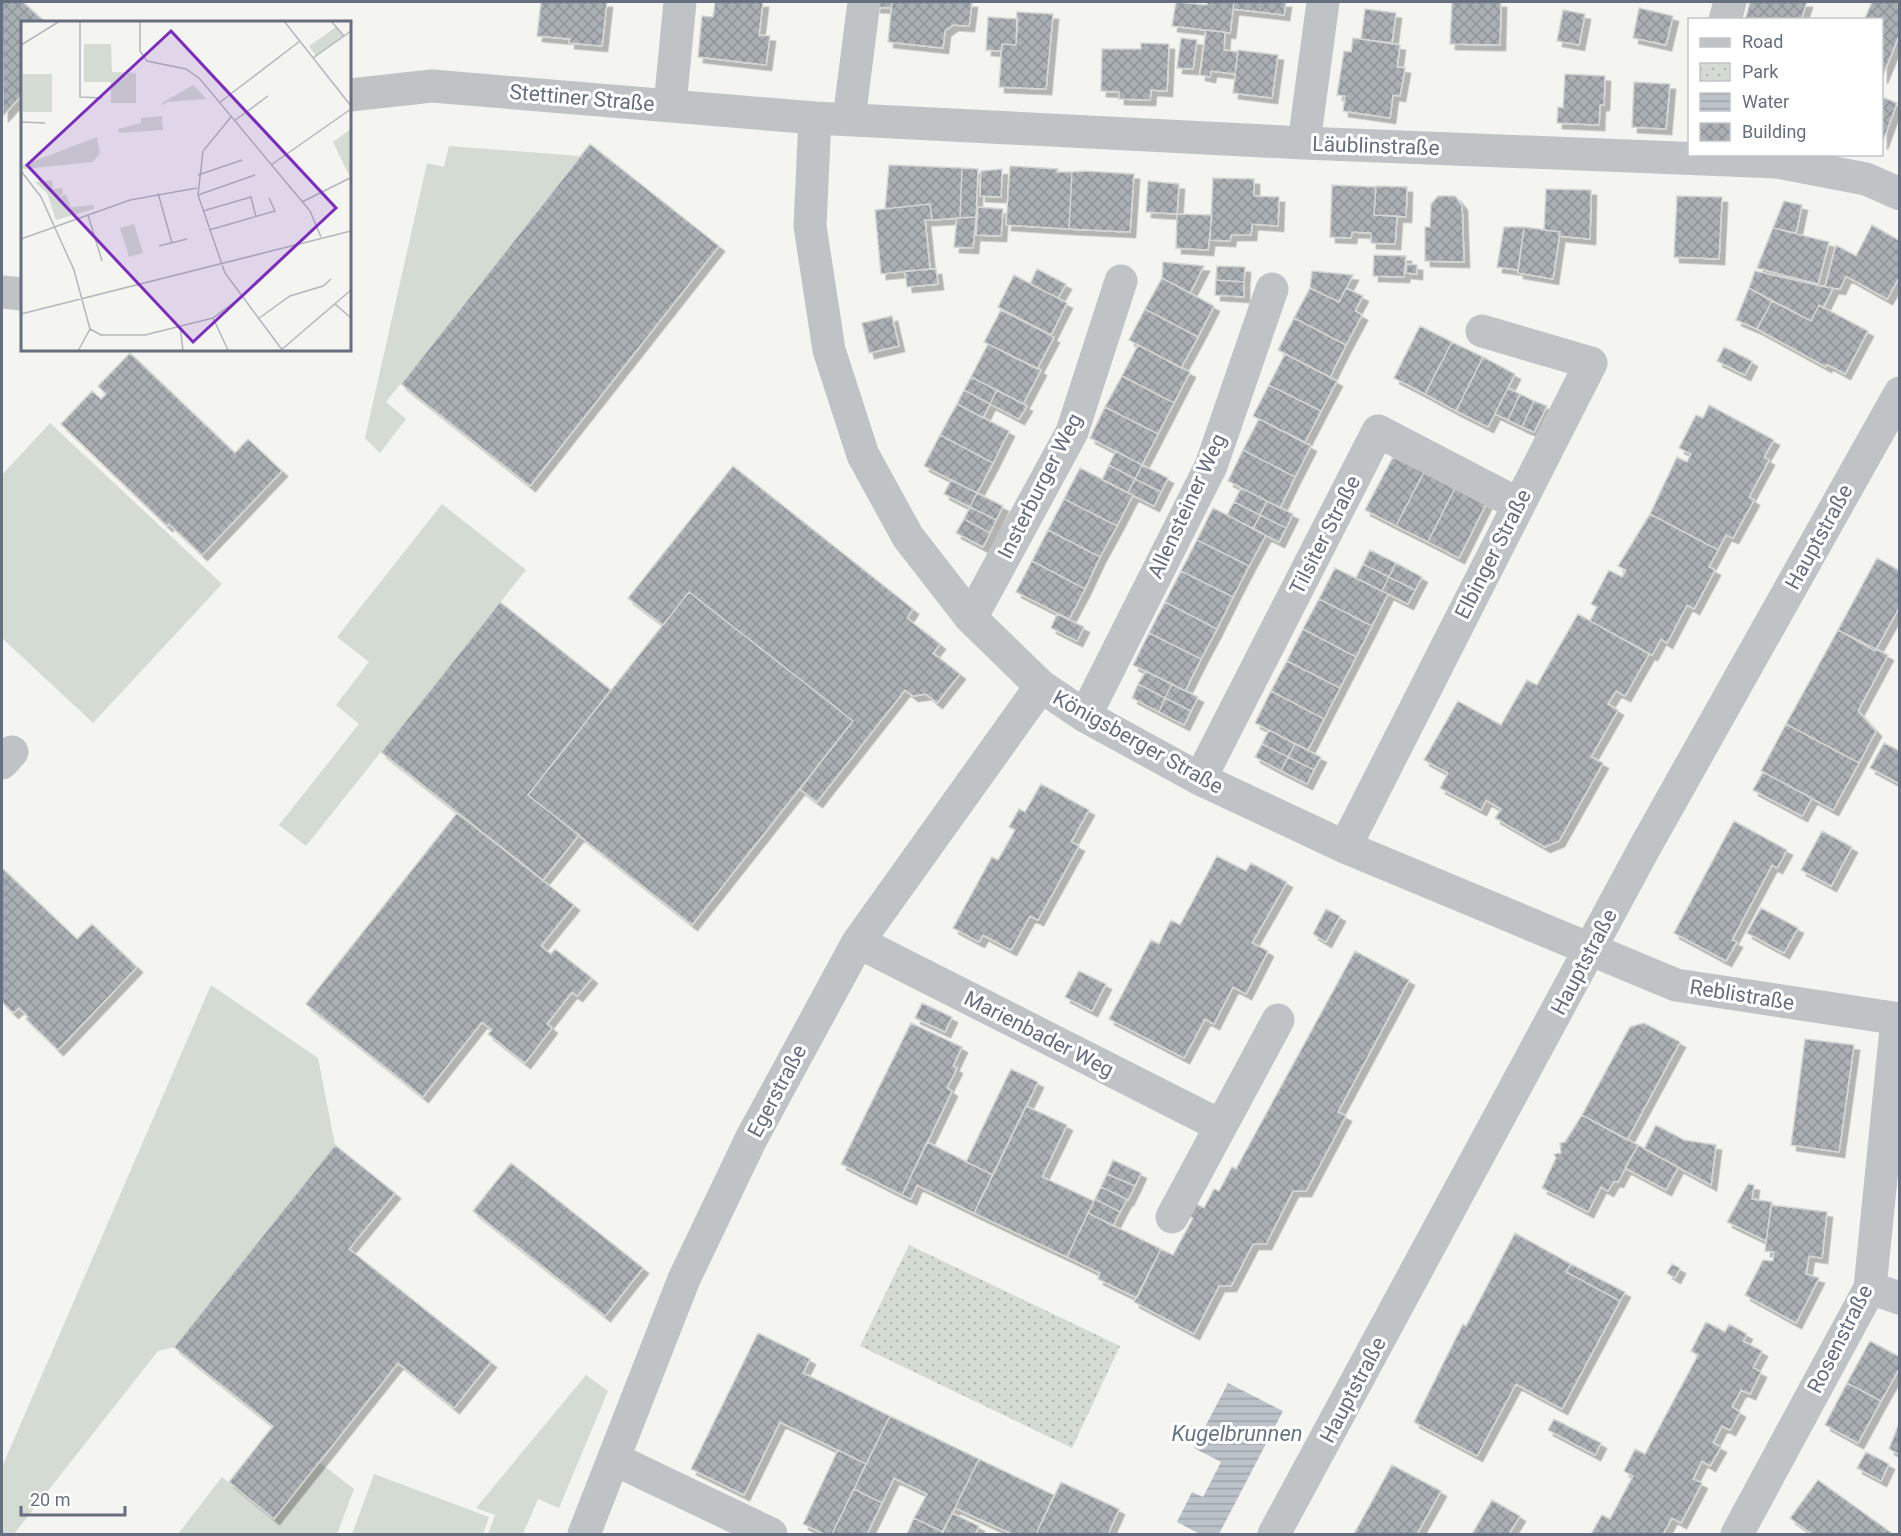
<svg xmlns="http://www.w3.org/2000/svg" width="1901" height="1536" viewBox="0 0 1901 1536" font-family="Roboto,sans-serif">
  <defs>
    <pattern id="park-dots" width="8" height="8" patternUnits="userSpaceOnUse" patternTransform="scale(1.5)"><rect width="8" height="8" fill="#d4dbd2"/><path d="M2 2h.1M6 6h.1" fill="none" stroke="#b0b6b0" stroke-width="1.8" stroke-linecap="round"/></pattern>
    <pattern id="water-rules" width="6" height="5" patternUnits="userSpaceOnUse" patternTransform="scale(1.5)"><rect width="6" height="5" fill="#bcc3c8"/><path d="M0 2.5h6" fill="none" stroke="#9da3a8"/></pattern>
    <pattern id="building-cross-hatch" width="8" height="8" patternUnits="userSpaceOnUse" patternTransform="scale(1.5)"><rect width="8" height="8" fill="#aaafb4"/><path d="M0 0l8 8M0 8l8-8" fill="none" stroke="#8e9398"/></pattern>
    <filter id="shadow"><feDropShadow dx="5.5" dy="5.5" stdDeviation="0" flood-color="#0004"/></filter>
  </defs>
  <rect width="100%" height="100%" fill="#f4f4f1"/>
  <path fill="#d4dbd2" d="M449,146L580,156L386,402L406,419L380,453L365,438L427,163L444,167Z
    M50,423L222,584L93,723L2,638V475Z
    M442,504L526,570L306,846L279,825L359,724L336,705L369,662L337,637Z
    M211,985L318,1058L335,1145L174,1347L158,1351L14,1534H2V1467Z
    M586,1375L608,1391L559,1508L538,1499L523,1534H488L495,1515L476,1508Z
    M319,1462L354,1489L337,1534H178L222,1477L274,1519Z
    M374,1474L489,1517L483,1534H352Z"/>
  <path fill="url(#park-dots)" d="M909,1245L1120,1346L1072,1448L860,1346Z"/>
  <path fill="url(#water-rules)" d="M1228,1383L1283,1411L1219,1534H1200L1177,1522L1192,1492L1203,1497L1221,1462L1194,1448Z"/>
  <path fill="url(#building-cross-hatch)" stroke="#d5d6d4" stroke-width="1.5" filter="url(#shadow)" d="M2,2H23L45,22H22V95L3,116Z
    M541,2H607L602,46L569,43L570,39L537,36Z
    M715,2H763L759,35L770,36L766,65L698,57L702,16L713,17Z
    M876,2H892L891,8L875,7Z
    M892,2H972L969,26L953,25L945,31L943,48L888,42Z
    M1176,2L1207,5V2H1234L1230,33L1172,26Z
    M1234,2H1286L1284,15L1233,9Z
    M1452,2H1501L1500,45L1450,44Z
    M1750,2H1807L1801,20H1745Z
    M1872,2H1900V33L1882,78V20H1864Z
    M1639,8L1673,16L1666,45L1633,38Z
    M1365,9L1396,13L1392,43L1361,39Z
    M1563,10L1585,14L1579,45L1557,41Z
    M1017,12L1053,14L1046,89L999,87L1002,44L1016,45Z
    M988,17L1018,19L1016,45L1002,44L1001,51L986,50Z
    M1206,30L1225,32L1224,50L1238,52L1235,74L1211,71L1210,77L1200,75Z
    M1181,38L1197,40L1193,69L1177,68Z
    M1353,38L1400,45L1397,67L1405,68L1400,96L1393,95L1390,118L1343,111L1345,96L1337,95L1344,51L1351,52Z
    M1141,43L1169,44L1167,91L1151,90L1150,100L1119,99V92L1101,91L1102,49H1141Z
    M1238,50L1278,55L1272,98L1233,93Z
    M1565,74L1605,76L1604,105H1600L1599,125L1557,123L1558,107L1563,108Z
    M1634,82L1670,84L1666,129L1632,127Z
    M1882,97L1897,103L1882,144Z
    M590,144L719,246L530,486L401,384Z
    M889,165L962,168L960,218L932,220L930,204L885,209Z
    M1010,166L1058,169L1057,172H1072L1069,229L1006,225Z
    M962,168L978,169L976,217L960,218Z
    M1002,169L1001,197L980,196L981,171Z
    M1085,171L1134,174L1130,232L1069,229L1072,172Z
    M1213,178L1254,179V196L1279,197L1278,226L1252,224L1251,235H1231L1230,241L1210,240Z
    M1148,181L1179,184L1177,214L1146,212Z
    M1332,185L1376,187L1374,215L1397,216L1395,244L1371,243V233L1352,232L1351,238L1330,237Z
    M1376,186L1407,187L1406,217L1374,215Z
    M1546,189L1591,190L1590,239L1559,236L1560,232L1544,230Z
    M1438,196H1455L1462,205L1464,262L1425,261V227H1430L1431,204Z
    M1677,196L1722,197L1719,259L1674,257Z
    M1784,201L1802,205L1796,233L1773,228Z
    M930,204L932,220H925L930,269L881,274L875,210Z
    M978,207L1003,209L1001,236L976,235Z
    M1177,214L1212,215L1208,250L1176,248Z
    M976,217L973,248L954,247L957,218Z
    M1872,225L1900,241V276L1887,299L1846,276L1840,289L1825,287L1836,245L1856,256Z
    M1504,227H1524L1518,270L1497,267Z
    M1524,227L1560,232L1553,279L1518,273Z
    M1773,228L1829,242L1818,284L1757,268Z
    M1374,255L1406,256L1404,277L1373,276Z
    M1163,262L1204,266L1190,293L1162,278Z
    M1407,264L1417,265V274L1406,273Z
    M1217,266L1245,267L1244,282L1216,280Z
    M936,269L938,284L907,287L905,271Z
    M1037,269L1066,284L1058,298L1030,284Z
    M1312,271L1353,275L1339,302L1310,288Z
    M1755,271L1825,287L1833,288L1823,308L1819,305L1811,321L1749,288Z
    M1014,275L1067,303L1051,335L998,307Z
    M1162,278L1214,306L1198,337L1145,309Z
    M1216,280L1244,282V297L1215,295Z
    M1310,288L1339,302L1346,288L1363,296L1355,311L1362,315L1346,345L1294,318Z
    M1749,288L1772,301L1757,329L1736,320Z
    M1772,301L1811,321L1819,305L1868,331L1845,374L1827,364L1826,367L1757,329Z
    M1145,309L1198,337L1181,368L1129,340Z
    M1001,310L1054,337L1037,369L984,342Z
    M892,316L899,346L869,353L862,323Z
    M1294,318L1346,345L1330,377L1278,350Z
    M1420,326L1452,342L1425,394L1394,378Z
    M1452,342L1483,357L1456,411L1425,394Z
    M988,344L1041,370L1023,404L971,377Z
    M1138,345L1190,372L1174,403L1122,376Z
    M1724,347L1752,361L1745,375L1717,361Z
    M130,353L235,453L248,439L282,471L202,555L169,524L167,526L61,424L92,391L101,399L106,394L98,386Z
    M1285,354L1337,381L1321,411L1269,385Z
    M1483,357L1515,374L1488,427L1456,411Z
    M1122,376L1174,403L1158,434L1105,407Z
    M971,377L997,390L990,404L964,390Z
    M1269,385L1321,411L1305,442L1253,416Z
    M1508,388L1520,394L1508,420L1495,414Z
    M964,390L990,404L983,418L957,404Z
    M997,390L1027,406L1019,419L990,404Z
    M1520,394L1534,401L1522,427L1508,420Z
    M1534,401L1547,406L1534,432L1522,427Z
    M957,404L1009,431L993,463L940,435Z
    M1709,405L1774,440L1764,457L1769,460L1749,497L1754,500L1733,538L1726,535L1718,550L1650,514L1677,457L1687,462L1691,454L1679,448L1696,415L1703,418Z
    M1105,407L1158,434L1142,465L1090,438Z
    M1259,419L1311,446L1295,477L1243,450Z
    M940,435L993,463L977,493L924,466Z
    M1243,450L1295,477L1280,508L1228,481Z
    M1116,451L1142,465L1135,479L1109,465Z
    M1393,457L1424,472L1396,526L1365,510Z
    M1109,465L1135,479L1128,493L1102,480Z
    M1142,465L1168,478L1161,492L1135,479Z
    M733,466L913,609L907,618L940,644L933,653L960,674L937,703L926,694L913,696L905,690L817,802L800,789L853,721L689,592L663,625L628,598Z
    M1080,468L1133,495L1117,526L1064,499Z
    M1424,472L1455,488L1428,542L1396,526Z
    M1135,479L1161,492L1154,506L1128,493Z
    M951,480L977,493L970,507L944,494Z
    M1241,488L1267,501L1260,515L1234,502Z
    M1455,488L1486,504L1459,558L1428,542Z
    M977,493L1003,506L996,520L970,507Z
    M1064,499L1117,526L1100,557L1048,530Z
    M1267,501L1293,514L1286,528L1260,515Z
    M1234,502L1260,515L1253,529L1227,515Z
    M970,507L996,520L990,533L964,519Z
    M1213,508L1266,535L1249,566L1197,540Z
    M1650,514L1718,550L1709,567L1715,570L1694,609L1687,605L1667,643L1661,639L1652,655L1590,621L1597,607L1591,604L1609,570L1622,577L1626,570L1618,566Z
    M1260,515L1286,528L1279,542L1253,529Z
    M964,519L990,533L983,547L956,533Z
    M1048,530L1100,557L1085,589L1032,561Z
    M1197,540L1249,566L1233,597L1181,571Z
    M1370,550L1396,563L1389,577L1363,564Z
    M1877,558L1900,571V606L1875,651L1838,630Z
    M1032,561L1085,589L1069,619L1016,592Z
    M1396,563L1422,577L1415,590L1389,577Z
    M1363,564L1389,577L1382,591L1356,578Z
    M1335,568L1388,594L1372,626L1319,599Z
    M1181,571L1233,597L1217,629L1165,602Z
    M1389,577L1415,590L1408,604L1382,591Z
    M689,592L853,721L692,925L528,795Z
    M1319,599L1372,626L1356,657L1303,629Z
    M500,602L611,690L528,795L579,835L543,880L381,752Z
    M1165,602L1217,629L1201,659L1149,633Z
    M1057,614L1084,627L1077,641L1051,628Z
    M1578,614L1649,654L1625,696L1616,691L1608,704L1618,710L1591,757L1603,763L1559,841L1545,847L1495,818L1501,809L1486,800L1481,810L1440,788L1448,773L1424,760L1458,701L1501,725L1527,680L1537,685Z
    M1303,629L1356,657L1340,688L1287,661Z
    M1838,630L1888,655L1858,711L1876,731L1859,763L1786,724Z
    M1149,633L1201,659L1185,691L1133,665Z
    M1287,661L1340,688L1324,719L1271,691Z
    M1146,671L1172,684L1165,698L1138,684Z
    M1138,684L1165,698L1159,712L1132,698Z
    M1172,684L1198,697L1191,711L1165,698Z
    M1271,691L1324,719L1308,750L1255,723Z
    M1165,698L1191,711L1184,725L1159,712Z
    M1786,724L1859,763L1833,810L1761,771Z
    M1269,730L1295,744L1288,757L1262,744Z
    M1884,743L1900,751V784L1870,768Z
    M1262,744L1288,757L1281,771L1255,757Z
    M1295,744L1321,757L1314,770L1288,757Z
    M1288,757L1314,770L1307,784L1281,771Z
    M1763,772L1812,798L1802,816L1753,790Z
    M1041,784L1089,810L1071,842L1079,846L1038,920L1030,916L1011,950L983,935L979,942L953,928L992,857L998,860L1015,830L1009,827L1019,809L1025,812Z
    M457,813L574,905L541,946L551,954L555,949L592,978L577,996L572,992L547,1024L552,1028L525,1063L488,1034L492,1030L482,1022L423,1097L306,1004Z
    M1734,821L1787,850L1777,868L1772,865L1732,940L1737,942L1726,961L1674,933Z
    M1822,831L1852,847L1831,886L1801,870Z
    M1217,856L1246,871L1251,863L1287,882L1252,943L1268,951L1246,994L1233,987L1214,1024L1205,1019L1184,1058L1109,1019L1151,940L1159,944L1171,920L1180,925Z
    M2,868L77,939L92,924L137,967L58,1050L26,1019L28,1017L19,1008L13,1013L2,1002Z
    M1761,908L1798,928L1784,953L1747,933Z
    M1326,909L1340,916L1326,942L1313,934Z
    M1355,951L1409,980L1338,1112L1346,1116L1306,1191H1293L1266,1244H1253L1231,1286H1219L1194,1334L1134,1302L1161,1249L1173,1255L1193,1218L1187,1215L1193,1202L1204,1208L1214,1189L1219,1191L1232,1167L1236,1169Z
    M1079,971L1106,984L1092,1011L1065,997Z
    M922,1003L952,1017L945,1032L915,1018Z
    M911,1023L962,1047L953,1066L957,1068L947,1088L952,1091L902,1195L841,1164Z
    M1644,1023L1680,1042L1627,1140L1582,1115L1630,1027Z
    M1805,1039L1854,1045L1839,1152L1791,1145Z
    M1011,1069L1038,1082L993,1175L966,1162Z
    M1026,1106L1067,1125L1042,1177L1094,1201L1067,1257L974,1213Z
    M1582,1115L1638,1145L1618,1182L1614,1181L1608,1191L1601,1187L1588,1212L1542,1188L1556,1158L1554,1154L1561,1153L1560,1143L1565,1142Z
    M1656,1125L1684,1140L1716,1145L1711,1185L1644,1149Z
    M927,1142L993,1175L974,1213L917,1185L911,1199L902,1195Z
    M335,1145L395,1193L349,1249L491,1362L454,1408L398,1363L274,1519L229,1482L273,1426L174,1347Z
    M1638,1145L1678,1167L1666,1190L1625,1168Z
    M1113,1160L1141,1173L1135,1186L1107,1174Z
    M511,1163L643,1268L605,1316L473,1211Z
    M1107,1174L1135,1186L1128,1200L1101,1187Z
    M1748,1184L1754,1185L1752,1199L1772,1202L1766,1241L1727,1222Z
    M1101,1187L1127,1199L1120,1212L1095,1199Z
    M1095,1199L1120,1212L1113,1226L1088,1213Z
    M1771,1205L1827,1212L1822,1258L1809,1256L1806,1274L1819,1278L1796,1323L1745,1295L1763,1260L1773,1261L1774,1252L1765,1251Z
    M1088,1213L1161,1249L1137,1298L1098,1279L1100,1273L1067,1257Z
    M1515,1233L1571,1264L1566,1272L1620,1301L1562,1409L1516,1384L1477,1456L1414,1422L1463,1324L1466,1326Z
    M1571,1264L1625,1292L1620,1301L1566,1272Z
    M1672,1264L1680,1268L1675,1278L1667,1273Z
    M1706,1322L1725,1332L1729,1324L1747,1334L1743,1341L1762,1351L1753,1368L1761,1372L1750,1394L1741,1390L1732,1407L1740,1412L1730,1430L1722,1426L1713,1443L1721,1447L1710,1466L1702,1461L1693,1479L1702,1483L1681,1523L1672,1518L1663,1534H1591L1602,1515L1610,1519L1633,1476L1624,1471L1635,1449L1645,1454L1698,1355L1691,1351Z
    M758,1333L810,1359L803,1373L890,1416L866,1464L780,1422L744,1495L691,1469Z
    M1870,1341L1900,1357V1367L1881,1401L1847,1383Z
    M1847,1383L1881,1401L1858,1443L1825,1425Z
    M890,1416L979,1459L943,1532L914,1518L927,1494L894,1478L882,1503L854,1489Z
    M1554,1419L1601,1443L1595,1455L1548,1430Z
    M1899,1423L1900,1424V1455L1889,1449Z
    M838,1450L866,1464L832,1534H824L803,1524Z
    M1866,1452L1889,1464L1881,1481L1857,1468Z
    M979,1459L1054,1495L1036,1534H1012L955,1508Z
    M1392,1465L1441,1491L1417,1534H1354Z
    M1818,1480L1893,1534H1812L1790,1518Z
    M1061,1482L1119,1509L1108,1534H1036Z
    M854,1489L882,1503L867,1534H832Z
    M1492,1500L1520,1516L1509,1534H1472Z
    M952,1513L979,1526L975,1534H941Z
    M914,1518L943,1532L941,1534H907Z"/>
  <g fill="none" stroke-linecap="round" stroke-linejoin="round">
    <path stroke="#c0c3c6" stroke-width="33" d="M1725,20L1730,2
      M350,95L432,86L815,118L1304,143L1777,162L1866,179L1900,194
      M670,105L680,2
      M815,118L810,226L829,350L863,455L908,537L971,618L1041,686L1085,716L1200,779L1345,847L1676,985L1900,1019
      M849,119L864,2
      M1304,143L1323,2
      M2,292L22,294
      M971,618L1072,432L1121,281
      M1085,716L1211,466L1272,289
      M2,763L12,752
      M1200,779L1378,431L1518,504
      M1345,847L1591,363L1482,331
      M858,942L1221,1126
      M1172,1217L1278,1020
      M1870,1288L1900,1298
      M614,1459L771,1534
      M584,1534L684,1279L751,1139L858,942L1041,686
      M1737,1534L1870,1288L1897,1019"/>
    <path stroke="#c0c3c6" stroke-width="33" d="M1274,1534L1645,847L1900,393"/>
  </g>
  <g text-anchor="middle" stroke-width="6" stroke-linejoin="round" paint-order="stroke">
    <g font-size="21" fill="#666f7f" stroke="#fff">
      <text transform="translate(582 98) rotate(5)" y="7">Stettiner Straße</text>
      <text transform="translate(1376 146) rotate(2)" y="7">Läublinstraße</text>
      <text transform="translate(1040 486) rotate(-63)" y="7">Insterburger Weg</text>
      <text transform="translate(1187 506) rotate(-65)" y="7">Allensteiner Weg</text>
      <text transform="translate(1325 535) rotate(-63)" y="7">Tilsiter Straße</text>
      <text transform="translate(1819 537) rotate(-61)" y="7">Hauptstraße</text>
      <text transform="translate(1493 554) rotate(-63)" y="7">Elbinger Straße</text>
      <text transform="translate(1138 742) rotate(29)" y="7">Königsberger Straße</text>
      <text transform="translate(1584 962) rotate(-62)" y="7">Hauptstraße</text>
      <text transform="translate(1742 995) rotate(9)" y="7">Reblistraße</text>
      <text transform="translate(1039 1034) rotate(27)" y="7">Marienbader Weg</text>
      <text transform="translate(777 1091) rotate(-62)" y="7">Egerstraße</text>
      <text transform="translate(1840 1339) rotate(-63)" y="7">Rosenstraße</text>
      <text transform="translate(1353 1390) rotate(-62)" y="7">Hauptstraße</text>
    </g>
    <g font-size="22" font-style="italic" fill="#677683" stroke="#fff">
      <text x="1237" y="1441">Kugelbrunnen</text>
    </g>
  </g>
  <g transform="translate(21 21)">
    <rect width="330" height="330" fill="#f4f4f1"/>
    <path d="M63,23H90L91,51L115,52V82H90V61H63ZM2,53H31V91H2ZM172,64L186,78L146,81L141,85V82ZM141,95L142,109L98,112L97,108L120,102V97ZM76,116L79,132L72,141L3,148L0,145ZM31,159L32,168L41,167L42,173L34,178L45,173L50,186L73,184V188L35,199L26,172L14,161Z" fill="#d4dbd2"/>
    <path d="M315,6L323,15L295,35L288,25ZM330,108V158L312,121ZM113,203L122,232L108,236L99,207Z" fill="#d4dbd2"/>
    <path fill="none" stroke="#b2b7bc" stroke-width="1.5" d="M59,0V76L81,77M119,0V30L126,40L165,48L179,58L289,190L300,216M263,0L330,85M310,0L323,15M0,24L39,0M292,37L330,10M198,82L279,20M210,96L182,130L177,174L204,252L262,330M213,100L247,75M0,101L24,102M250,144L330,88M0,150L20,176L53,249L69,308L57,330M177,154L221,139M137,172L151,222M177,174L234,154M281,181L329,157M182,190L230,176L235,196M67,194L81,240M188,209L254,190L248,177M0,218L109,179L176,167M138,225L166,218M314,283L330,297M0,293L330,210M192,297L207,329M237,298L269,275L302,265L310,258M159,305L162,330M69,308L80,314H124L192,297L220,276M259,330L330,269"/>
    <path fill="#7b2cbf" fill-opacity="0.15" stroke="#7b2cbf" stroke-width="3" d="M150,10L315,187L172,321L6,144Z"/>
    <rect width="330" height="330" fill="none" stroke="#666f7f" stroke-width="3"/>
  </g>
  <rect width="1901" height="1536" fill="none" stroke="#666f7f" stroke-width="6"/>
  <rect x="1688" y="18" width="195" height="138" fill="#ffffff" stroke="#c2c5cc" stroke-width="1.5"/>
  <rect x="1700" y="38" width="30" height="9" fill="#c0c3c6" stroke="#c2c5cc" stroke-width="1.5"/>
  <text x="1742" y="48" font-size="18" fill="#666f7f">Road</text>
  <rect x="1700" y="63" width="30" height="18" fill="url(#park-dots)" stroke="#c2c5cc" stroke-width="1.5"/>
  <text x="1742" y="78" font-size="18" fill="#666f7f">Park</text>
  <rect x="1700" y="93" width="30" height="18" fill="url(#water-rules)" stroke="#c2c5cc" stroke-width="1.5"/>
  <text x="1742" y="108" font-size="18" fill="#666f7f">Water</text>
  <rect x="1700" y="123" width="30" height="18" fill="url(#building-cross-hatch)" stroke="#c2c5cc" stroke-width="1.5"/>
  <text x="1742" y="138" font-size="18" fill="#666f7f">Building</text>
  <path d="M21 1506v9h104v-9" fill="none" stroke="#666f7f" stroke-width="3"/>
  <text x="30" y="1506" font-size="18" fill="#666f7f" stroke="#ffffff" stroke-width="4.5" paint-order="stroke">20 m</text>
</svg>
